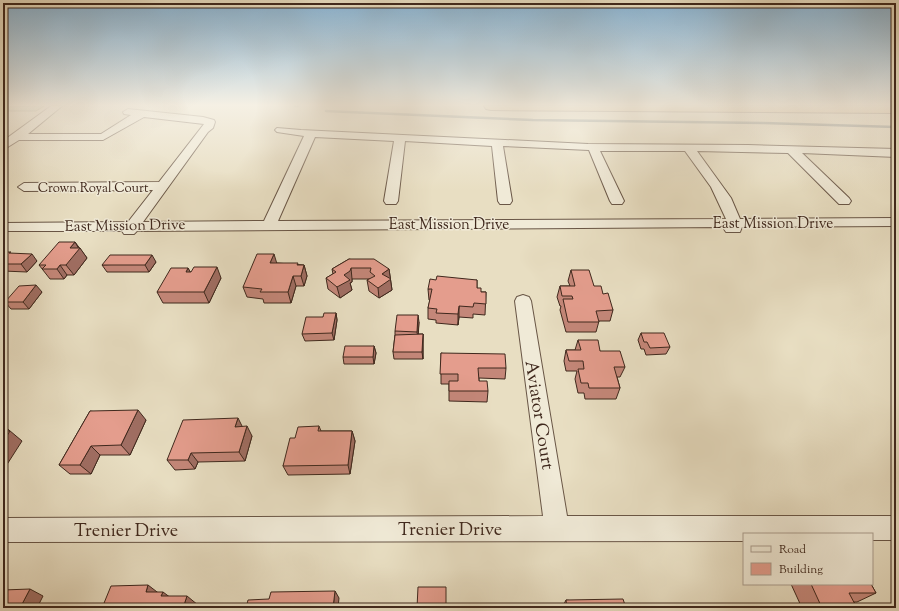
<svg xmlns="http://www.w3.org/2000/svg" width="899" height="611" viewBox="0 0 899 611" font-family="'Sorts Mill Goudy',serif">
  <rect width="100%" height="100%" fill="#e8dec2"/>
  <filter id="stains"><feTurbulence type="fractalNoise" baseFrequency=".005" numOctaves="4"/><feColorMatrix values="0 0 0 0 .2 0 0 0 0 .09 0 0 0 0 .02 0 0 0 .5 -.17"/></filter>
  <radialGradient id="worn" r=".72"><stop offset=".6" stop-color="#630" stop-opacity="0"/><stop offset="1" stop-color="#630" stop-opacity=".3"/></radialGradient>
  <path fill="#b2c296" stroke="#78755a" d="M37,106H44L36,111H3V107Z"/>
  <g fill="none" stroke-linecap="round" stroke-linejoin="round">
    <path stroke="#76807d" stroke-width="2.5" d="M295,106H298
      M326,111L533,120L764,123L896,127"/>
    <g stroke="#695646" stroke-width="2">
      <path id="minor" d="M51,106H62L28,134H101L131,115L124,114L123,112L128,109L203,117L214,120L215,122L213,128L208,132L143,222L264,221L304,136L277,132L275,130L277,128L301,130L588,144L748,145L896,149V157L802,153L849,198L851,201L849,204H839L788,153L697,151L731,198L740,219L896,218V226L742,227L740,232H726L724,229L725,227L137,231L134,234H124L122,231H3V223L128,222L153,190L24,191L18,187L24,183L159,182L204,124L144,117L103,140H19L3,150V141ZM315,137L394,141L384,201L386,204H396L398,201L405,141L492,146L498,201L500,204H510L512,201L503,146L589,150L610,201L612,204H622L624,201L600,151H685L711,187L726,219L278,221Z
        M523,295L529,297L531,301L567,516H896V540H872V534H744V541L3,542V518L543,516L515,301L517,297Z"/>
    </g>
    <g stroke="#3f281d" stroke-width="2">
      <path id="highway" d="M484,106H896V113L491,110L486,109Z"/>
    </g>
    <use href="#minor" fill="#f0ead7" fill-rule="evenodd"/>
    <use href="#highway" fill="#e4bf81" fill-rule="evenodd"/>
  </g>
  <path fill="#c48779" stroke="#3f281d" d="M75,242L87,258L74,275H67L64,279H50L39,265Z
    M3,252L12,254L37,261L27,272L3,271Z
    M349,259L389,269L392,290L379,298L369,291L367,280L370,279H352V282L350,283L352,290L340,298L328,289L326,278L333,274L332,269Z
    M156,262L149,272H107L102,265Z
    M277,263L304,265L307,276L304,286H296L291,303H264L263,299L247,297L243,287Z
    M188,268L190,272L221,278L209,303H163L157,292Z
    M571,270L594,286L603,294L613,310L610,321H599L596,332H566L560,310L561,306H560L557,297L560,286H570L568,281Z
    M477,280V288L481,292H486L485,315L473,314V318L459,317L458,325L436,323V320L428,319V308L430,300H429L428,289Z
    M42,292L29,309H11L5,302Z
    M336,313L337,320L334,340L305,341L302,334L323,317Z
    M419,322L418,334H423V359H394L393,352L395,335V331Z
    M641,333L670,347L666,354L646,355L644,349H641L638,340Z
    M578,340L600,351L625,367L620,377H617L620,388L616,399H585L584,393H578L575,379L577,371H566L564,361L566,350H575Z
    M374,346L376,353L374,364H344L343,357Z
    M441,353L506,368L505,379L479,378V381L488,391L487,402L449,401V384H441Z
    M90,411L146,420L130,455H100L91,474H70L59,465Z
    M242,426L252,436L245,461L198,462L195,469L175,470L167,460Z
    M319,426L321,431H352L355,441L350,474L288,475L283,466L295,438Z
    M791,584H871L876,593L857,602H854L857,608H802Z
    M566,600L626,608H562Z"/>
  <path fill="#a06e63" stroke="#3f281d" d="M75,242L79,249L80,248L87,258L74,275L66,265L70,248Z
    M32,254L37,261L27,272L21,264Z
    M274,254L277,264L270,263Z
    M152,255L156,262L149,272L145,265Z
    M60,265L67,275L64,279L57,269Z
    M304,265L307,276L304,286L301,276Z
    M217,267L221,278L209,303L204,292Z
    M188,268L194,279L186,272Z
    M351,268L352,279V282L350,283L352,290L340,298L337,287L344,275Z
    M389,269L392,290L379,298L378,288L382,274Z
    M293,276L296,286L291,303L288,292Z
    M36,285L42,292L29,309L23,302Z
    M459,306V317L458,325V314Z
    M336,313L337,320L334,340L332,333Z
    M418,315L419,322L418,339L417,332Z
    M423,334V359L422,352Z
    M374,346L376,353L374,364L373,357Z
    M138,410L146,420L130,455L121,445Z
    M238,418L243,428L235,427Z
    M3,425L22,441L6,466L3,464Z
    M247,426L252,436L245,461L239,452Z
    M352,431L355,441L350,474L348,465Z
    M91,446L100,455L91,474L80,465Z
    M191,453L198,462L195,469L188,460Z
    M148,585L161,595L146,592Z
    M30,589L43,596L37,608H20Z
    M335,591L339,598L338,608H333Z
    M163,592L175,601L161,596Z
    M187,596L198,605L197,608H183Z"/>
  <path fill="#e49d8d" stroke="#3f281d" d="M59,242H75L70,248H80L66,265H60L57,269H42L46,265H39Z
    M3,252H11L9,253L32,254L21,264H3Z
    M257,254H274L270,263H298L297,265H304L301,276H293L288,292H260L262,289L243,287Z
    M110,255H152L145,265H102Z
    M349,259H374L389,269L382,274L391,279L378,288L367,280L375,276L370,272L371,268H351L350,271L344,275L350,280L337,287L326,278L336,272L332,269Z
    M194,267H217L204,292H157L171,268H188L186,272H191Z
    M571,270H589L594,286H601L603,294L608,293L613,310L596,311L599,322H568L563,299H573L572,296H562L560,286H575Z
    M437,276L477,280V288H481V292H486V304L474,303L473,307L459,306L458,314L436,313L437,309L428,308L432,289H428L430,279L436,280Z
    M36,285L23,302H5L19,286Z
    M324,313H336L332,333L302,334L306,317H323Z
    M397,315H418L417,332L395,331Z
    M641,333H664L670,347L650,348L647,342H644Z
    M423,334L422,352H393L395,335Z
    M578,340H598L600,351H620L625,367H614L620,388H589L588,383H581L578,369H584L583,361H569L566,350H581Z
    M345,346H374L373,357H343Z
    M441,353L505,354L506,368H478L479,381H487L488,391H449V381H458V374H440Z
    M138,410L121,445L91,446L80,465H59L90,411Z
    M238,418L235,427L247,426L239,452L191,453L188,460H167L183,420Z
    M319,426L318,431H352L348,465L283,466L290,438H295L298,427Z
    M3,431H10L3,442Z
    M811,584H871L876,593H849L857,608H822Z
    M148,585L146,592H163L161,596H187L183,608H102L111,586Z
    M418,587H446V608H417Z
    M30,589L20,608H3V590Z
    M335,591L333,608H246L248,600L269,599L271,592Z
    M623,599L626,608H567L566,600Z"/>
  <linearGradient id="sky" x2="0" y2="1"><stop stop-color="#89b6d7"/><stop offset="0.55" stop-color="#f5f0e4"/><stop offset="1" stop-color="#f5f0e4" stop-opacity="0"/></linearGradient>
  <rect width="899" height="191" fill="url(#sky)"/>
  <g text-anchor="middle" stroke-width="3" stroke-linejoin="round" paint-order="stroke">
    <g font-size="13" fill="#3f281d" stroke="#f0ead7">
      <text x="93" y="192">Crown Royal Court</text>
    </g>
    <g font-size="15" fill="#3f281d" stroke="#f0ead7">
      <text x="773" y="228">East Mission Drive</text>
      <text x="449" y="229">East Mission Drive</text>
      <text transform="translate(125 225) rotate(-1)" y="5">East Mission Drive</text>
    </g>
    <g font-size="18" fill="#3f281d" stroke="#f0ead7">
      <text transform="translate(540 415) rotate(81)" y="6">Aviator Court</text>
      <text x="450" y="535">Trenier Drive</text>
      <text x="126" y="536">Trenier Drive</text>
    </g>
  </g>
  <rect width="899" height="611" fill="none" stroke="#e8dec2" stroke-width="16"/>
  <rect x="4" y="4" width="891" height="603" fill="none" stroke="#3f281d" stroke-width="2"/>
  <rect x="8" y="8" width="883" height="595" fill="none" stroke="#3f281d"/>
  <rect x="743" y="533" width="130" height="52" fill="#f0ead7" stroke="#a99c8d"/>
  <rect x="751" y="546" width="20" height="6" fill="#f0ead7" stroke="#a99c8d"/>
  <text x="779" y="553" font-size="12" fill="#3f281d">Road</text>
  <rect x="751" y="563" width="20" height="12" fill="#e49d8d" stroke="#a99c8d"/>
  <text x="779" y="573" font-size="12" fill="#3f281d">Building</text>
  <rect width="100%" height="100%" filter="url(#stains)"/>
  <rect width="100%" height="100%" fill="url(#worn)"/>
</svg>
